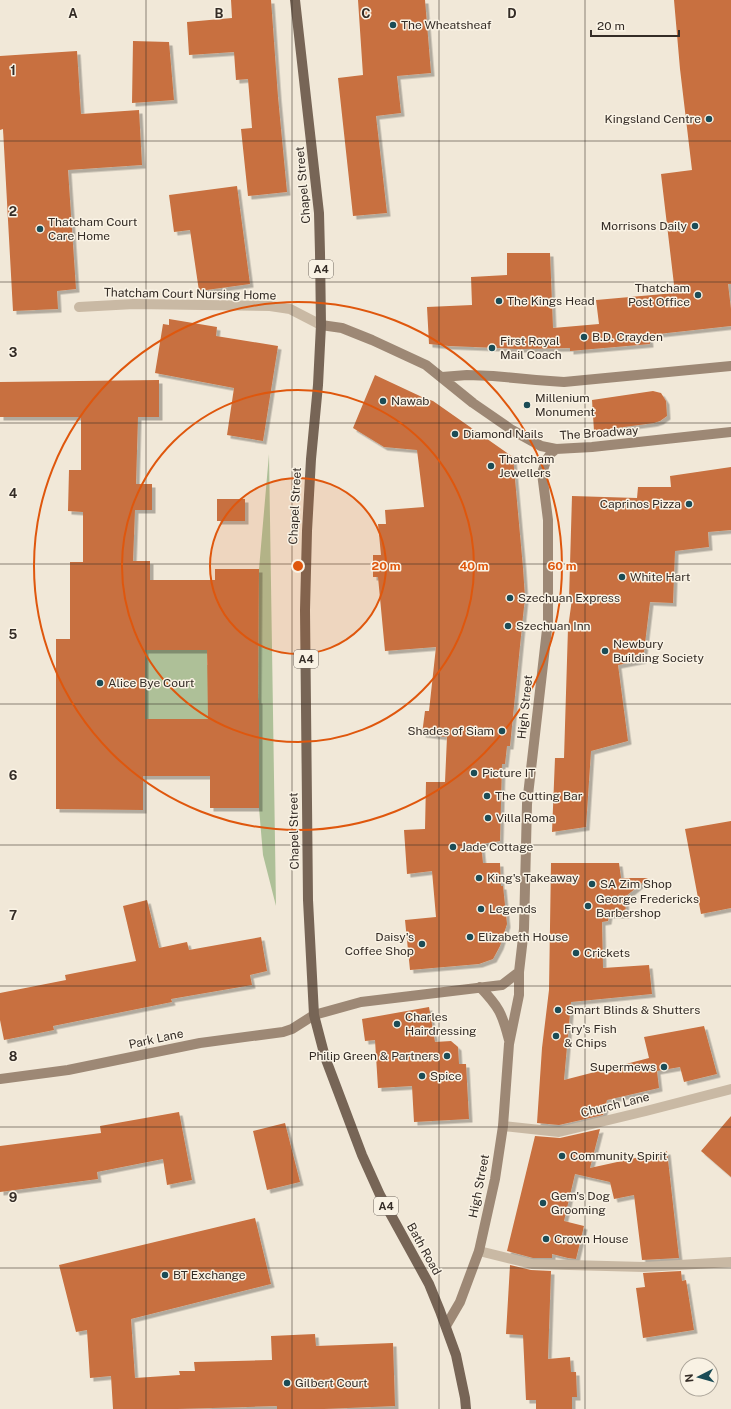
<svg xmlns="http://www.w3.org/2000/svg" width="731" height="1409" viewBox="0 0 731 1409" font-family="'Public Sans',sans-serif">
  <defs>
    <filter id="shadow"><feDropShadow dx="3.5" dy="3.5" stdDeviation="0" flood-color="#0004"/></filter>
  </defs>
  <rect width="100%" height="100%" fill="#f1e8d8"/>
  <path fill="#aec098" d="M269,454L276,906L263,855L259,808V700H208V719H145V650H207V665H258L259,569Z"/>
  <path fill="#c8703f" fill-rule="evenodd" filter="url(#shadow)" d="M231,0H271L278,97L287,192L248,196L241,129L252,128L248,79L236,80L234,52L189,55L187,22L232,18Z
    M358,0H425L431,73L397,76L401,113L376,116L387,213L353,216L338,78L363,75Z
    M674,0H731V284H728L731,309V326L649,335L650,344L570,351V348L519,349L449,346L429,344L427,307L472,305L471,277L507,275V253H550L553,328L599,324L596,300L675,293L661,174L692,170L680,69Z
    M133,41L169,42L174,100L132,103Z
    M77,51L81,114L139,110L142,165L68,170L76,289L57,291L58,309L13,311L3,129L0,130V56Z
    M237,186L250,284L199,291L190,230L174,232L169,195Z
    M169,319L217,327L216,336L278,346L263,441L227,435L234,388L155,373L163,324L169,325Z
    M375,375L422,397L433,401L513,457L523,568L525,598L523,616L510,746H507L505,764H502L500,841L481,844L483,863H500L501,886H503L507,924L500,946L493,959L479,964L410,970L405,920L436,917L432,871L407,874L404,830L425,829L426,782H445L447,737L422,734L425,711H429L436,647L385,651L378,577H373V555H381L378,524H386L385,510L424,507L417,450L384,447L353,428Z
    M159,380V417H138L136,484H152V510H135L133,561H150V580H215V569H259L258,700H259V808H210V776H143V810L56,809V639H70V562H83V512L68,511L69,470H81V417H0V382ZM145,650H207L208,719H145Z
    M653,391L661,393L666,401L667,416L660,421L654,423L594,431L592,400Z
    M731,467V530L708,532L709,547L675,551L673,603L650,602L643,660L618,665L628,741L591,751L586,827L552,832L555,758H564L568,628L572,599H569L572,496L637,498L638,487H671L670,476Z
    M217,499H245V521H217Z
    M731,821V908L701,914L685,829Z
    M551,863H619L621,878H648L625,897L626,915H609L608,921L602,922L603,968L649,965L652,994L571,1002L564,1080L649,1058L644,1037L704,1026L717,1074L684,1082L680,1067L657,1071L659,1088L607,1100L603,1115L559,1125L537,1123L542,1048L549,990Z
    M147,900L159,948L187,942L189,950L261,937L267,971L250,975L252,985L171,999L172,1002L53,1026L54,1030L4,1040L0,1020V993L66,980L65,975L136,961L123,906Z
    M429,1007L435,1042L451,1041L458,1047L459,1064H466L469,1119L414,1122L412,1086L378,1088L375,1040L365,1041L362,1019Z
    M179,1112L192,1180L167,1185L163,1159L97,1172L98,1179L0,1192V1146L101,1133L100,1126Z
    M731,1116V1177L701,1151Z
    M285,1123L300,1182L267,1190L253,1131Z
    M600,1129L590,1168L667,1151L679,1258L642,1260L634,1195L614,1199L610,1182L575,1174L564,1221L584,1226L576,1259L568,1258L552,1254V1258H533L507,1251L535,1136L560,1138Z
    M255,1218L271,1284L131,1319L135,1378L180,1375L179,1371H195L194,1362L272,1360L271,1336L315,1334L316,1346L393,1343L395,1406L324,1409H277V1406L177,1409H113L111,1376L90,1378L87,1330L76,1332L59,1265Z
    M510,1265L531,1270L551,1271L548,1359L570,1357L571,1372H576L577,1397H572V1409H536V1400H526L523,1335L506,1334Z
    M681,1271L682,1281L686,1280L694,1330L643,1338L636,1288L645,1287L643,1273Z"/>
  <g fill="none" stroke-linecap="round" stroke-linejoin="round">
    <path stroke="#c9b9a4" stroke-width="10" d="M79,307L134,304L270,306L290,309L321,325
      M503,1126L559,1132L646,1111L731,1089
      M479,1251L532,1264L644,1267L731,1262"/>
    <path stroke="#9d8875" stroke-width="10" d="M321,325L342,328L372,340L426,365L473,403L512,430L541,446L556,449L592,447L731,432
      M442,377L467,375L493,376L536,380L564,382L731,366
      M480,987C499,1007 502,1013 509,1040
      M0,1079L68,1070L200,1043L283,1032L292,1029L314,1015L361,1002L502,985L519,972
      M446,1326L460,1302L479,1251L495,1179L503,1126L509,1044L519,995V972L524,929L527,804L548,621V520L542,473L546,461L551,453L556,449"/>
    <path stroke="#776556" stroke-width="10" d="M295,0L319,213L320,253L321,325L318,385L311,459L307,531L305,610L308,900L314,1015L325,1057L362,1155L380,1195L429,1284L440,1311L456,1355L465,1398L466,1409"/>
  </g>
  <path fill="none" stroke="#342c26" stroke-width="1" stroke-opacity="0.55" d="M146,0V1409M292,0V1409M439,0V1409M585,0V1409M0,141H731M0,282H731M0,423H731M0,564H731M0,704H731M0,845H731M0,986H731M0,1127H731M0,1268H731"/>
  <circle cx="298" cy="566" r="88" fill="#df570d" fill-opacity=".12"/>
  <g fill="none" stroke="#df570d" stroke-width="2">
    <circle cx="298" cy="566" r="88"/>
    <circle cx="298" cy="566" r="176"/>
    <circle cx="298" cy="566" r="264"/>
  </g>
  <g fill="#1b4c56" stroke="#f9f2e4" stroke-width="1.5">
    <circle cx="393" cy="25" r="4"/>
    <circle cx="709" cy="119" r="4"/>
    <circle cx="695" cy="226" r="4"/>
    <circle cx="40" cy="229" r="4"/>
    <circle cx="698" cy="295" r="4"/>
    <circle cx="499" cy="301" r="4"/>
    <circle cx="584" cy="337" r="4"/>
    <circle cx="492" cy="348" r="4"/>
    <circle cx="383" cy="401" r="4"/>
    <circle cx="527" cy="405" r="4"/>
    <circle cx="455" cy="434" r="4"/>
    <circle cx="491" cy="466" r="4"/>
    <circle cx="689" cy="504" r="4"/>
    <circle cx="622" cy="577" r="4"/>
    <circle cx="510" cy="598" r="4"/>
    <circle cx="508" cy="626" r="4"/>
    <circle cx="605" cy="651" r="4"/>
    <circle cx="100" cy="683" r="4"/>
    <circle cx="502" cy="731" r="4"/>
    <circle cx="474" cy="773" r="4"/>
    <circle cx="487" cy="796" r="4"/>
    <circle cx="488" cy="818" r="4"/>
    <circle cx="453" cy="847" r="4"/>
    <circle cx="479" cy="878" r="4"/>
    <circle cx="592" cy="884" r="4"/>
    <circle cx="588" cy="906" r="4"/>
    <circle cx="481" cy="909" r="4"/>
    <circle cx="470" cy="937" r="4"/>
    <circle cx="422" cy="944" r="4"/>
    <circle cx="576" cy="953" r="4"/>
    <circle cx="558" cy="1010" r="4"/>
    <circle cx="397" cy="1024" r="4"/>
    <circle cx="556" cy="1036" r="4"/>
    <circle cx="447" cy="1056" r="4"/>
    <circle cx="664" cy="1067" r="4"/>
    <circle cx="422" cy="1076" r="4"/>
    <circle cx="562" cy="1156" r="4"/>
    <circle cx="543" cy="1203" r="4"/>
    <circle cx="546" cy="1239" r="4"/>
    <circle cx="165" cy="1275" r="4"/>
    <circle cx="287" cy="1383" r="4"/>
  </g>
  <g text-anchor="middle" stroke-width="3" stroke-linejoin="round" paint-order="stroke">
    <g fill="#f9f2e4" stroke="#6f675f" stroke-width="1">
      <rect x="309" y="260" width="24" height="18" rx="3"/>
      <rect x="294" y="650" width="24" height="18" rx="3"/>
      <rect x="374" y="1197" width="24" height="18" rx="3"/>
    </g>
    <g font-size="11" font-weight="bold" fill="#342c26">
      <text x="321" y="273">A4</text>
      <text x="306" y="663">A4</text>
      <text x="386" y="1210">A4</text>
    </g>
    <g font-size="12" fill="#342c26" stroke="#f9f2e4" text-anchor="start">
      <text x="401" y="29">The Wheatsheaf</text>
      <text x="701" y="123" text-anchor="end">Kingsland Centre</text>
      <text x="48" y="226">Thatcham Court<tspan x="48" dy="14">Care Home</tspan></text>
      <text x="687" y="230" text-anchor="end">Morrisons Daily</text>
      <text x="690" y="292" text-anchor="end">Thatcham<tspan x="690" dy="14">Post Office</tspan></text>
      <text x="507" y="305">The Kings Head</text>
      <text x="592" y="341">B.D. Crayden</text>
      <text x="500" y="345">First Royal<tspan x="500" dy="14">Mail Coach</tspan></text>
      <text x="535" y="402">Millenium<tspan x="535" dy="14">Monument</tspan></text>
      <text x="391" y="405">Nawab</text>
      <text x="463" y="438">Diamond Nails</text>
      <text x="499" y="463">Thatcham<tspan x="499" dy="14">Jewellers</tspan></text>
      <text x="681" y="508" text-anchor="end">Caprinos Pizza</text>
      <text x="630" y="581">White Hart</text>
      <text x="518" y="602">Szechuan Express</text>
      <text x="516" y="630">Szechuan Inn</text>
      <text x="613" y="648">Newbury<tspan x="613" dy="14">Building Society</tspan></text>
      <text x="108" y="687">Alice Bye Court</text>
      <text x="494" y="735" text-anchor="end">Shades of Siam</text>
      <text x="482" y="777">Picture IT</text>
      <text x="495" y="800">The Cutting Bar</text>
      <text x="496" y="822">Villa Roma</text>
      <text x="461" y="851">Jade Cottage</text>
      <text x="487" y="882">King's Takeaway</text>
      <text x="600" y="888">SA Zim Shop</text>
      <text x="596" y="903">George Fredericks<tspan x="596" dy="14">Barbershop</tspan></text>
      <text x="489" y="913">Legends</text>
      <text x="414" y="941" text-anchor="end">Daisy's<tspan x="414" dy="14">Coffee Shop</tspan></text>
      <text x="478" y="941">Elizabeth House</text>
      <text x="584" y="957">Crickets</text>
      <text x="566" y="1014">Smart Blinds &amp; Shutters</text>
      <text x="405" y="1021">Charles<tspan x="405" dy="14">Hairdressing</tspan></text>
      <text x="564" y="1033">Fry's Fish<tspan x="564" dy="14">&amp; Chips</tspan></text>
      <text x="439" y="1060" text-anchor="end">Philip Green &amp; Partners</text>
      <text x="656" y="1071" text-anchor="end">Supermews</text>
      <text x="430" y="1080">Spice</text>
      <text x="570" y="1160">Community Spirit</text>
      <text x="551" y="1200">Gem's Dog<tspan x="551" dy="14">Grooming</tspan></text>
      <text x="554" y="1243">Crown House</text>
      <text x="173" y="1279">BT Exchange</text>
      <text x="295" y="1387">Gilbert Court</text>
    </g>
    <g font-size="12" fill="#342c26" stroke="#f9f2e4">
      <text transform="translate(303 185) rotate(-95)" y="4">Chapel Street</text>
      <text transform="translate(190 294) rotate(1)" y="4">Thatcham Court Nursing Home</text>
      <text transform="translate(599 433) rotate(-4)" y="4">The Broadway</text>
      <text transform="translate(295 506) rotate(-87)" y="4">Chapel Street</text>
      <text transform="translate(525 707) rotate(-84)" y="4">High Street</text>
      <text transform="translate(294 831) rotate(-91)" y="4">Chapel Street</text>
      <text transform="translate(156 1039) rotate(-12)" y="4">Park Lane</text>
      <text transform="translate(615 1105) rotate(-14)" y="4">Church Lane</text>
      <text transform="translate(479 1186) rotate(-79)" y="4">High Street</text>
      <text transform="translate(424 1249) rotate(61)" y="4">Bath Road</text>
    </g>
  </g>
  <g font-size="13" text-anchor="middle" font-weight="bold" fill="#342c26" stroke="#f9f2e4" stroke-width="3" stroke-linejoin="round" paint-order="stroke">
    <text x="73" y="18">A</text>
    <text x="219" y="18">B</text>
    <text x="366" y="18">C</text>
    <text x="512" y="18">D</text>
    <text x="13" y="75">1</text>
    <text x="13" y="216">2</text>
    <text x="13" y="357">3</text>
    <text x="13" y="498">4</text>
    <text x="13" y="639">5</text>
    <text x="13" y="780">6</text>
    <text x="13" y="920">7</text>
    <text x="13" y="1061">8</text>
    <text x="13" y="1202">9</text>
  </g>
  <circle cx="298" cy="566" r="6" fill="#df570d" stroke="#f9f2e4" stroke-width="2"/>
  <g font-size="12" text-anchor="middle" font-weight="bold" fill="#df570d" stroke="#f9f2e4" stroke-width="3" stroke-linejoin="round" paint-order="stroke">
    <text x="386" y="570">20 m</text>
    <text x="474" y="570">40 m</text>
    <text x="562" y="570">60 m</text>
  </g>
  <g transform="translate(699 1377) rotate(264)"><circle r="19" fill="#f9f2e4" stroke="#aaa398"/>
  <path d="M0-3L7 15L0 10L-7 15Z" fill="#1b4c56"/>
  <text y="-6" font-size="11" font-weight="bold" text-anchor="middle" fill="#342c26">N</text>
  </g>
  <path d="M591 30v6h88v-6" fill="none" stroke="#342c26" stroke-width="2"/>
  <text x="597" y="30" font-size="12" fill="#342c26" stroke="#f9f2e4" stroke-width="3" paint-order="stroke">20 m</text>
</svg>
